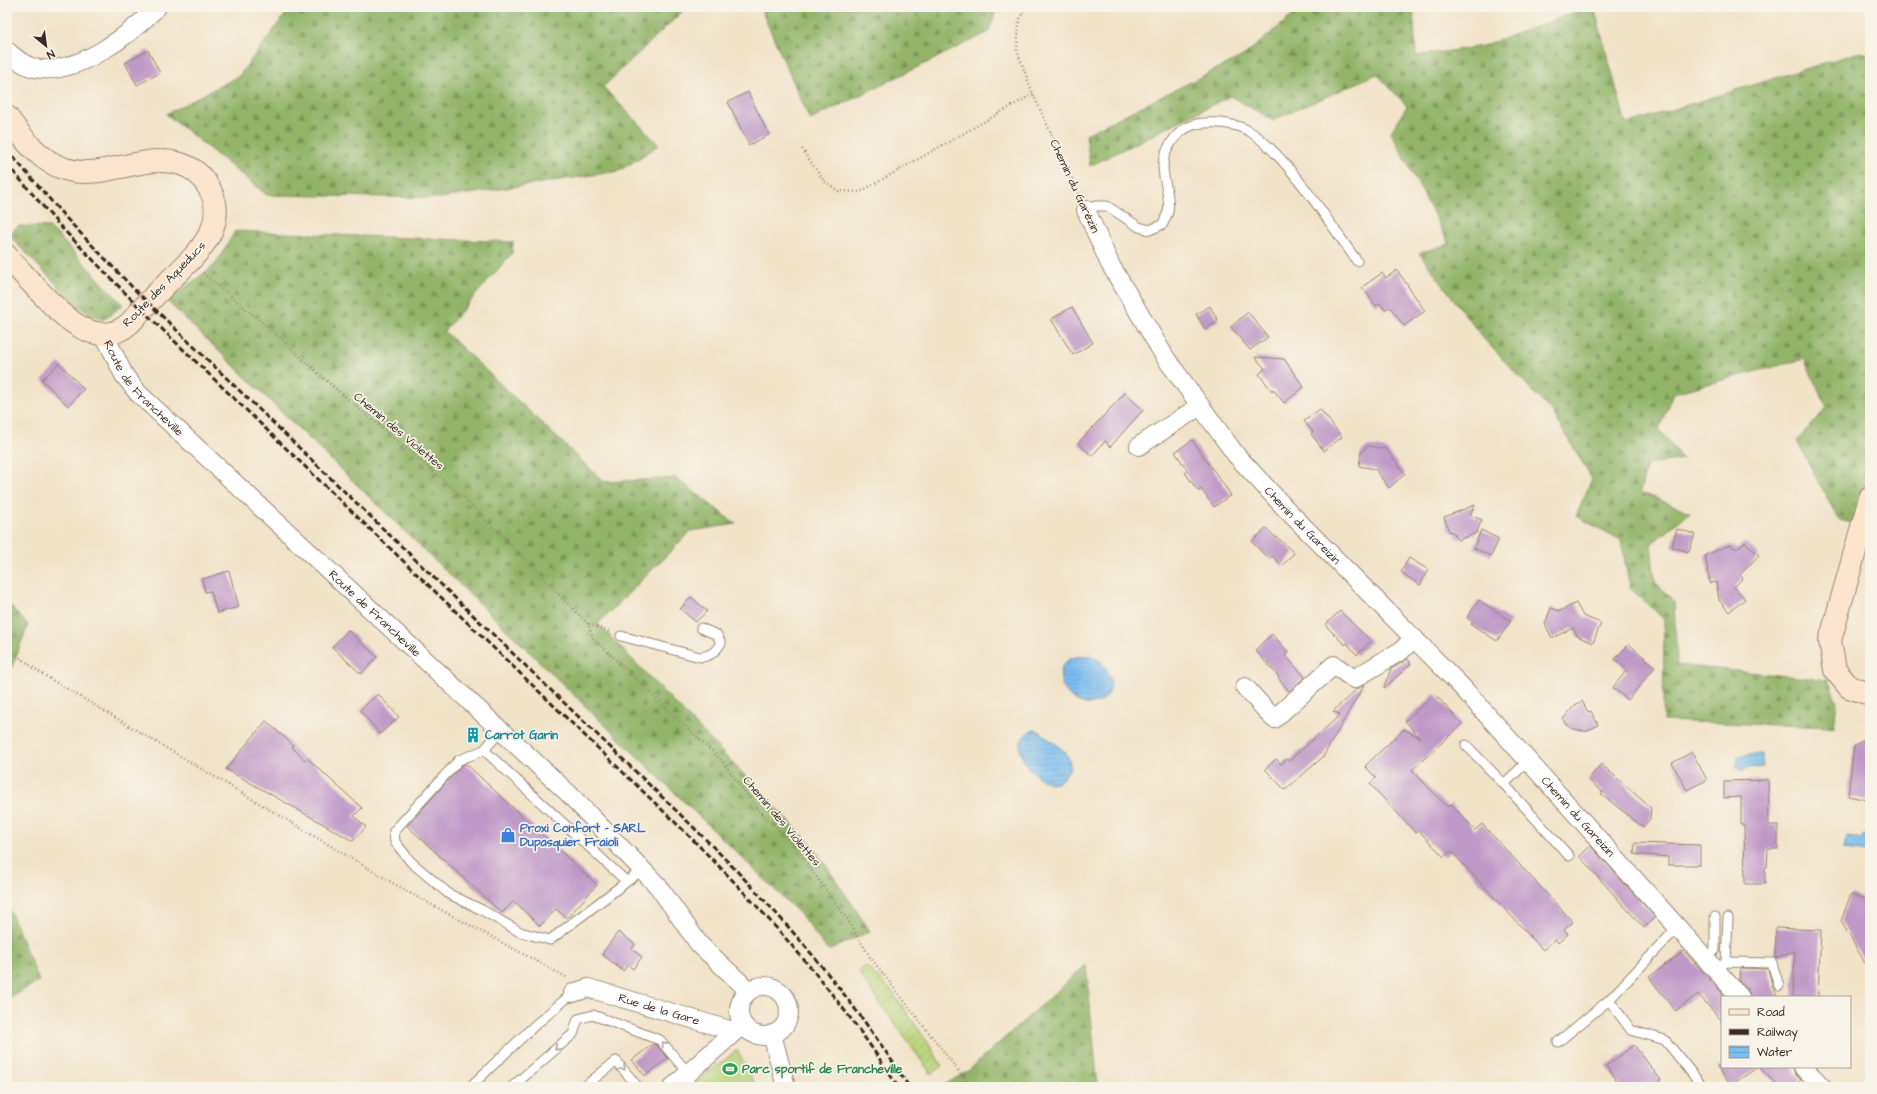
<svg xmlns="http://www.w3.org/2000/svg" width="1877" height="1094" viewBox="0 0 1877 1094" font-family="'Architects Daughter',sans-serif">
  <defs>
    <pattern id="forest-firs" width="22" height="20" patternUnits="userSpaceOnUse"><rect width="22" height="20" fill="#91b468"/><path d="M5 1l3.5 6h-7zM16 11l3.5 6h-7z" fill="#789355"/></pattern>
    <pattern id="garden-furrows" width="10" height="10" patternUnits="userSpaceOnUse"><rect width="10" height="10" fill="#b7d278"/><path d="M-1 1l2-2M0 10L10 0M9 11l2-2" fill="none" stroke="#9eb467"/></pattern>
    <pattern id="water-rules" width="6" height="5" patternUnits="userSpaceOnUse"><rect width="6" height="5" fill="#7bbef1"/><path d="M0 2.5h6" fill="none" stroke="#6ba3ce"/></pattern>
  </defs>
  <rect width="100%" height="100%" fill="#f7f3e8"/>
  <filter id="ink" filterUnits="userSpaceOnUse"><feTurbulence type="fractalNoise" baseFrequency=".025" numOctaves="2"/><feDisplacementMap in="SourceGraphic" scale="8" xChannelSelector="R" yChannelSelector="G"/><feConvolveMatrix kernelMatrix="1 2 1 2 8 2 1 2 1" color-interpolation-filters="sRGB"/></filter>
  <filter id="wash" filterUnits="userSpaceOnUse"><feTurbulence type="fractalNoise" baseFrequency=".012" numOctaves="4" result="noise"/><feDisplacementMap in="SourceGraphic" scale="16" xChannelSelector="R" yChannelSelector="G"/><feGaussianBlur stdDeviation="0.9" result="paint"/><feColorMatrix in="noise" values="0 0 0 0 0 0 0 0 0 0 0 0 0 0 0 0 0 1.4 0 .05"/><feComposite in="paint" operator="in"/></filter>
  <g filter="url(#wash)">
    <rect width="100%" height="100%" fill="#f1e3c8"/>
    <path fill="url(#forest-firs)" stroke="#666f43" d="M291,7H687L603,87L659,145L619,171L441,198L267,195L166,114L239,76Z
      M760,7H997L989,32L810,120Z
      M1303,7H1413L1416,56L1483,46L1589,7H1594L1626,124L1860,52L1870,54V527L1839,520L1797,441L1827,407L1804,359L1673,393L1659,429L1682,459L1647,465L1640,492L1690,512L1651,544L1655,582L1674,601L1677,665L1828,680L1837,701L1834,727L1663,721L1664,619L1630,588L1621,540L1576,516L1592,479L1553,413L1482,337L1419,253L1449,244L1391,132L1407,106L1377,74L1273,120L1230,96L1090,166L1086,134L1243,56Z
      M19,226L50,227L123,305L103,320L76,305L8,234Z
      M235,231L513,242L512,253L444,331L604,482L676,478L736,524L691,531L598,624L813,846L870,931L828,951L801,915L167,301L215,265Z
      M7,602L28,625L13,664L7,675Z
      M7,904L39,981L7,1000Z
      M1086,965L1098,1087H941L968,1071Z"/>
    <path fill="url(#garden-furrows)" stroke="#797e4b" d="M866,966L890,989L927,1041L942,1066L931,1074L869,988L859,972Z"/>
    <path fill="#b7d278" stroke="#797e4b" d="M737,1050L756,1087H691Z"/>
    <path fill="url(#water-rules)" stroke="#5b7488" d="M1091,656C1098,658 1101,661 1105,667C1126,698 1084,721 1064,688C1057,676 1060,660 1076,657C1080,656 1086,656 1091,656Z
      M1034,730C1041,730 1044,736 1050,740C1069,752 1080,766 1057,783C1037,787 1000,742 1034,730Z
      M1762,754L1763,767L1746,768L1742,771L1737,768V756Z
      M1864,835L1870,836L1869,852L1844,849L1846,836L1863,839Z"/>
    <g id="blocks">
      <path fill="#bf99c7" d="M148,50L160,73L137,85L125,63Z
        M748,92L769,135L749,145L728,102Z
        M1397,270L1425,311L1404,326L1390,307L1385,310L1380,303L1376,306L1362,287L1382,273L1386,278Z
        M1210,306L1218,321L1205,329L1196,314Z
        M1072,307L1093,343L1073,355L1051,319Z
        M1248,312L1268,337L1250,350L1231,327Z
        M1255,357L1284,359L1304,387L1284,403L1273,389L1272,391L1259,374L1265,369Z
        M59,363L84,389L68,406L42,380Z
        M1125,393L1143,410L1110,447L1105,441L1092,456L1078,443Z
        M1320,409L1342,437L1324,451L1311,434L1313,432L1304,421Z
        M1192,440L1231,495L1214,507L1201,489L1198,491L1185,473L1188,471L1175,452Z
        M1368,446L1386,449L1405,474L1389,488L1375,469L1359,466L1361,452Z
        M1475,505L1470,515L1482,520L1476,533L1458,540L1454,533L1449,531L1444,517Z
        M1266,528L1276,538L1277,537L1294,553L1282,566L1272,556L1269,559L1252,542Z
        M1677,529L1695,534L1689,552L1672,547Z
        M1481,530L1499,539L1491,556L1474,548Z
        M1745,542L1759,555L1740,575L1743,578L1734,587L1745,599L1729,612L1719,600L1716,582L1710,583L1705,555L1730,545L1737,549Z
        M1409,558L1429,570L1420,585L1401,572Z
        M229,571L239,607L217,613L211,591L205,592L202,579Z
        M691,597L707,611L696,622L680,609Z
        M1479,600L1511,621L1497,641L1471,624L1473,622L1467,618Z
        M1576,603L1583,616L1601,623L1593,643L1577,636L1573,628L1552,638L1545,624L1551,608L1560,611Z
        M1340,611L1371,641L1357,655L1347,643L1345,645L1325,625Z
        M348,630L377,657L361,674L332,647Z
        M1272,634L1288,652L1285,655L1305,677L1289,691L1278,678L1279,677L1255,650Z
        M1629,644L1655,667L1628,700L1613,687L1627,670L1615,659Z
        M1408,659L1411,664L1384,688L1391,669Z
        M1364,685L1323,757L1285,790L1265,769L1276,759L1281,764L1287,759L1289,761L1340,715L1333,711L1358,688Z
        M378,694L399,717L380,734L360,710Z
        M1435,694L1462,724L1412,770L1447,807L1451,804L1475,830L1482,824L1573,922L1564,930L1568,934L1558,943L1555,939L1543,950L1451,851L1444,857L1419,831L1416,833L1370,784L1376,778L1365,766L1404,729L1420,738L1405,721Z
        M1582,701L1588,712L1591,711L1598,725L1587,731H1582L1574,729L1566,725L1563,719L1575,705Z
        M266,721L293,745L292,747L305,760L307,758L362,808L354,816L366,827L353,841L226,769Z
        M1870,736V781L1867,800L1848,796L1854,746Z
        M1692,752L1707,780L1687,790L1672,763Z
        M466,764L597,885L567,918L556,909L540,926L514,901L502,913L407,826L462,765Z
        M1601,764L1651,808L1650,819L1643,827L1601,794L1603,792L1588,780Z
        M1768,780L1769,825H1778V849H1768L1767,867H1765V884H1745L1744,825H1741V797L1724,798V781Z
        M1635,843L1700,845V865H1668V857L1634,854Z
        M1590,845L1655,917L1644,928L1579,856Z
        M1851,894L1870,901V972L1841,921Z
        M1776,928L1821,930L1818,997H1793L1795,951L1775,958Z
        M618,932L635,944L632,949L642,957L633,969L628,965L623,971L602,954Z
        M1684,951L1722,993V1021L1698,994L1675,1011L1649,977Z
        M1741,968L1768,969L1773,988L1778,997H1750L1748,990L1739,980Z
        M653,1044L656,1045L668,1058L645,1076L632,1060Z
        M1634,1045L1661,1080L1652,1087H1622L1606,1066Z
        M1717,1067H1758L1730,1086Z
        M1759,1067H1793L1795,1074L1801,1080L1794,1087H1779Z"/>
    </g>
  </g>
  <g filter="url(#ink)">
    <use href="#blocks" fill-opacity="0" stroke="#968673" stroke-width="1"/>
    <g fill="none" stroke-linecap="round" stroke-linejoin="round">
      <g stroke="#968673" stroke-width="11">
        <path id="lane" d="M1086,210L1095,206H1107L1139,227L1150,230L1163,224C1164,220 1167,216 1168,212C1172,191 1156,171 1167,150C1175,134 1187,124 1204,123C1218,122 1230,123 1243,128C1280,144 1332,227 1357,261
          M621,636L700,657C711,656 715,652 721,643L717,635L701,628
          M1466,745L1504,784
          M484,750L501,731
          M1528,761L1504,784L1569,856
          M626,881L484,750L459,760L394,831L395,842L411,862L449,894L482,910L520,932L550,940L642,870
          M1706,959L1715,950V917
          M1726,962L1728,918
          M1716,970L1726,962L1772,963L1779,986
          M1609,1000L1631,1030L1665,1040L1703,1087
          M1558,1042L1609,1000L1678,927
          M470,1087L535,1025L573,993
          M512,1087L573,1034L578,1019L593,1015L660,1040L689,1074
          M584,1087L616,1061L638,1087"/>
      </g>
      <g stroke="#968673" stroke-width="20">
        <g id="street">
          <path d="M7,51C15,58 24,66 35,68C76,77 131,34 157,7"/>
          <path id="s1" d="M1086,210L1110,264L1165,357L1236,455L1287,510L1462,687L1740,997"/>
          <path id="s2" d="M104,334L124,375L138,393L568,793L658,886L699,944L749,991"/>
          <path d="M1139,446L1200,406"/>
          <path d="M1245,687L1274,719L1334,665L1354,679L1402,650L1414,638"/>
          <circle cx="764" cy="1011" r="25"/>
          <path id="s3" d="M573,993L588,988L733,1031"/>
          <path d="M772,1034L786,1087"/>
          <path d="M1803,1067L1822,1087"/>
          <path d="M673,1087L741,1026"/>
        </g>
      </g>
      <g stroke="#968673" stroke-width="24">
        <path id="secondary" d="M7,117C23,138 39,161 65,169C97,179 128,161 160,161C178,161 195,167 205,182C236,223 193,258 165,285C153,297 141,310 130,323C97,352 63,316 41,293C30,281 18,269 7,256
          M1870,498L1830,641L1835,670L1849,687L1870,694"/>
      </g>
      <path stroke="#968673" stroke-width="2.5" stroke-dasharray="1 3" stroke-linecap="butt" d="M1025,7L1019,21L1017,51L1033,94L1079,194
        M802,149L824,181L838,191L860,192L1033,94
        M203,273L269,328L329,383L464,498L588,624L593,638L722,761L757,808L793,845L848,920L870,957L971,1087
        M589,624L610,632
        M7,648L42,674L408,892L566,977"/>
      <use href="#lane" stroke="#fff" stroke-width="9"/>
      <use href="#street" stroke="#fff" stroke-width="18"/>
      <use href="#secondary" stroke="#fce5cf" stroke-width="22"/>
      <path stroke="#3b2a1e" stroke-width="3" stroke-dasharray="6 3" stroke-linecap="butt" d="M7,150L66,218L135,290L687,821C772,904 845,986 909,1087
        M7,164L59,225L137,305L681,828C762,908 837,991 898,1087"/>
    </g>
    <defs><path id="oneway-chevron" d="M-2-3.5L2.5 0L-2 3.5" fill="none" stroke-width="1.6" stroke-linecap="round" stroke-linejoin="round"/></defs>
    <g stroke="#a79f9a">
      <use href="#oneway-chevron" transform="translate(664 1044) rotate(-132)"/>
      <use href="#oneway-chevron" transform="translate(557 1048) rotate(139)"/>
      <use href="#oneway-chevron" transform="translate(623 1068) rotate(47)"/>
    </g>
  </g>
  <defs>
    <g id="building-bare" transform="scale(1.2)"><path d="M-4-6H4V6H1V3H-1V6H-4ZM-2.5-4.3h1.7v1.8h-1.7ZM.8-4.3h1.7v1.8H.8ZM-2.5-1h1.7V.8h-1.7ZM.8-1h1.7V.8H.8Z" fill="#0f9aa8" stroke="#f7f3e8" stroke-width="2.5" paint-order="stroke"/></g>
    <g id="shop-bare" transform="scale(1.2)"><path d="M-5-2.5h2.3a2.7 3.5 0 0 1 5.4 0H5L5.5 6h-11ZM-1.5-2.5h3a1.5 2.3 0 0 0-3 0Z" fill="#3f7fe0" stroke="#f7f3e8" stroke-width="2.5" paint-order="stroke"/></g>
    <g id="stadium-bare" transform="scale(1.2)"><path d="M0-5a6.5 5 0 1 0 0 10a6.5 5 0 1 0 0-10ZM-3.5-1.8h7v3.6h-7Z" fill="#2e9e5b" stroke="#f7f3e8" stroke-width="2.5" paint-order="stroke"/></g>
  </defs>
  <g fill-rule="evenodd">
    <use href="#building-bare" x="473" y="735"/>
    <use href="#shop-bare" x="508" y="835"/>
    <use href="#stadium-bare" x="730" y="1069"/>
  </g>
  <g text-anchor="middle" stroke-width="3.5" stroke-linejoin="round" paint-order="stroke">
    <g font-size="12" fill="#3b2a1e" stroke="#f7f3e8">
      <text transform="translate(1075 186) rotate(65)" y="4">Chemin du Garézin</text>
      <text transform="translate(164 284) rotate(-46)" y="4">Route des Aqueducs</text>
      <text dy="4" stroke="none"><textPath href="#s2" startOffset="68">Route de Francheville</textPath></text>
      <text transform="translate(399 431) rotate(40)" y="4">Chemin des Violettes</text>
      <text dy="4" stroke="none"><textPath href="#s1" startOffset="385">Chemin du Gareizin</textPath></text>
      <text dy="4" stroke="none"><textPath href="#s2" startOffset="392">Route de Francheville</textPath></text>
      <text dy="4" stroke="none"><textPath href="#s1" startOffset="786">Chemin du Gareizin</textPath></text>
      <text transform="translate(782 821) rotate(50)" y="4">Chemin des Violettes</text>
      <text dy="4" stroke="none"><textPath href="#s3" startOffset="90">Rue de la Gare</textPath></text>
    </g>
    <g font-size="12" font-weight="bold" fill="#0d838f" stroke="#f7f3e8" text-anchor="start">
      <text x="485" y="739">Carrot Garin</text>
    </g>
    <g font-size="12" font-weight="bold" fill="#366cbe" stroke="#f7f3e8" text-anchor="start">
      <text x="520" y="832">Proxi Confort - SARL<tspan x="520" dy="14">Dupasquier Fraioli</tspan></text>
    </g>
    <g font-size="12" font-weight="bold" fill="#27864d" stroke="#f7f3e8" text-anchor="start">
      <text x="742" y="1073">Parc sportif de Francheville</text>
    </g>
  </g>
  <rect width="1877" height="1094" fill="none" stroke="#f7f3e8" stroke-width="24"/>
  <rect x="1721" y="996" width="130" height="72" fill="#f7f3e8" stroke="#aca397"/>
  <rect x="1729" y="1009" width="20" height="6" fill="#fce5cf" stroke="#aca397"/>
  <text x="1757" y="1016" font-size="12" fill="#3b2a1e">Road</text>
  <rect x="1729" y="1029" width="20" height="6" fill="#3b2a1e" stroke="#aca397"/>
  <text x="1757" y="1036" font-size="12" fill="#3b2a1e">Railway</text>
  <rect x="1729" y="1046" width="20" height="12" fill="url(#water-rules)" stroke="#aca397"/>
  <text x="1757" y="1056" font-size="12" fill="#3b2a1e">Water</text>
  <g transform="translate(46 46) rotate(151)" stroke="#f7f3e8" stroke-width="3" paint-order="stroke">
  <path d="M0-3L7 15L0 10L-7 15Z" fill="#3b2a1e"/>
  <text y="-6" font-size="11" font-weight="bold" text-anchor="middle" fill="#3b2a1e">N</text>
  </g>
</svg>
